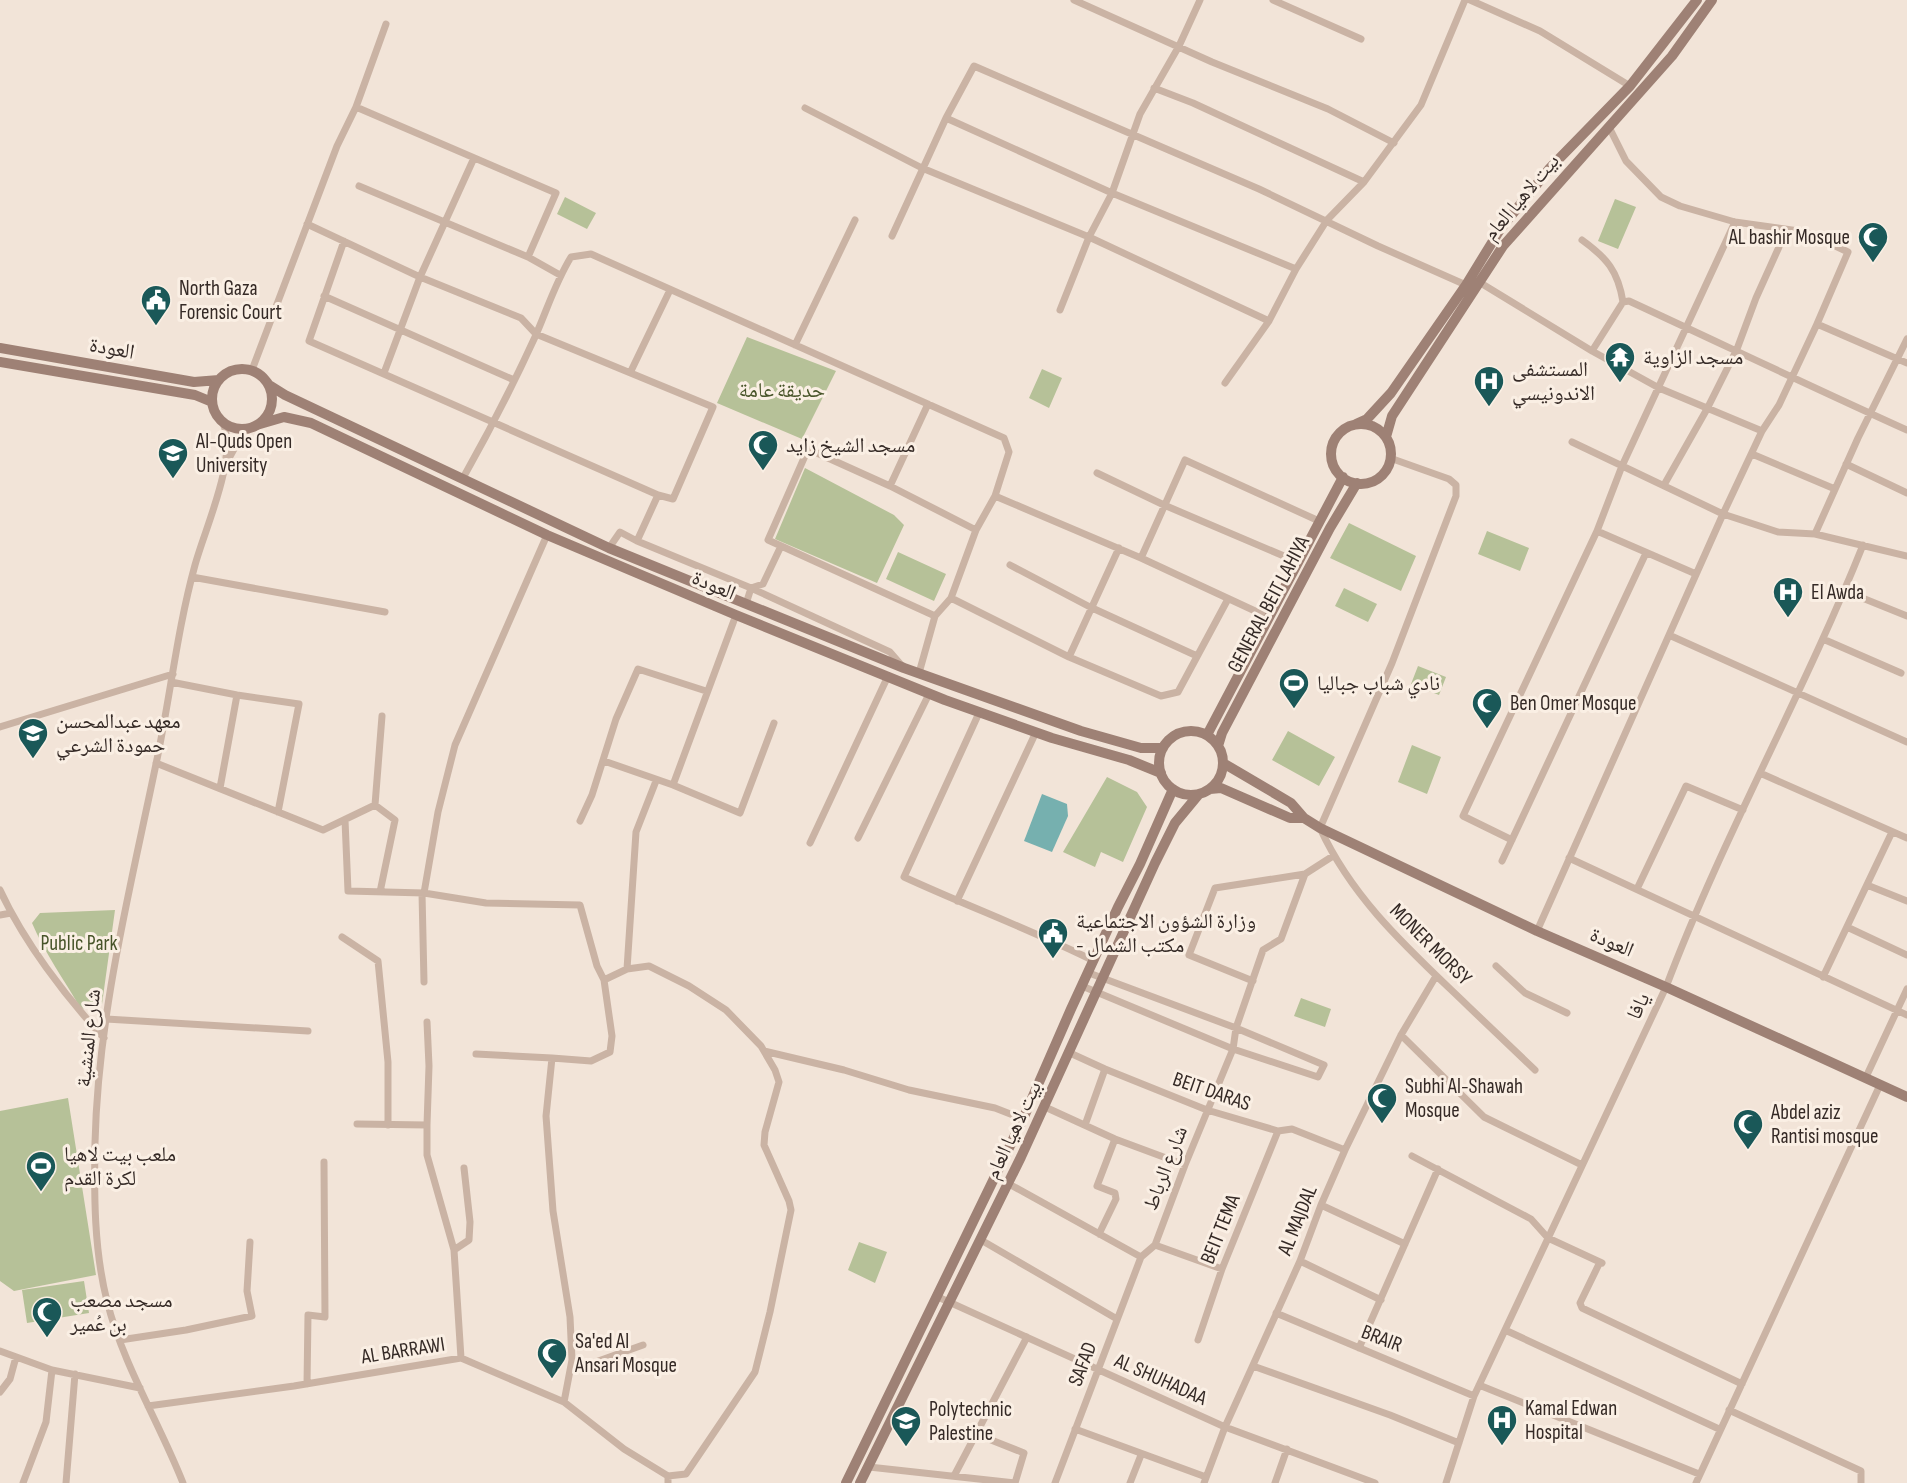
<svg xmlns="http://www.w3.org/2000/svg" width="1907" height="1483" viewBox="0 0 1907 1483" font-family="'Sofia Sans Condensed','Noto Naskh Arabic',sans-serif">
  <rect width="100%" height="100%" fill="#f2e4d8"/>
  <path fill="#b6c198" d="M565,197L596,213L587,229L557,214Z
    M1615,199L1636,207L1618,249L1598,241Z
    M747,337L836,371L802,439L717,403Z
    M1042,369L1062,378L1049,408L1029,398Z
    M805,468L894,515L904,525L877,583L775,539Z
    M1349,523L1416,556L1401,591L1330,558Z
    M1487,531L1529,548L1520,571L1478,554Z
    M898,552L946,574L934,601L886,579Z
    M1344,588L1377,604L1368,622L1335,606Z
    M1418,666L1446,677L1439,695L1411,684Z
    M1288,731L1335,757L1319,786L1272,760Z
    M1412,745L1441,757L1427,794L1398,782Z
    M1107,777L1137,792L1147,807L1123,862L1101,852L1095,867L1063,852Z
    M115,910L102,1004L81,1009C65,981 44,952 32,923L40,913Z
    M1301,998L1331,1009L1325,1027L1294,1016Z
    M68,1098L96,1275L14,1291L0,1281V1111Z
    M859,1242L887,1252L875,1283L848,1270Z
    M84,1281L89,1313L27,1323L22,1290Z"/>
  <path fill="#76b0af" d="M1042,794L1067,804L1068,816L1052,852L1024,841Z"/>
  <g fill="none" stroke-linecap="round" stroke-linejoin="round">
    <path stroke="#cab3a4" stroke-width="7" d="M1074,0L1212,62L1328,109L1394,143
      M1273,0L1361,39
      M1470,0L1540,31L1630,86
      M1154,88L1193,103L1364,182
      M356,107L556,193L528,257
      M805,108L922,168L1089,237L1269,321
      M946,118L1112,193L1296,269L1327,220L1364,182L1421,105L1465,0
      M359,186L528,257L560,275
      M307,224L420,277L521,318L536,334L713,407L673,499L658,495L637,541L620,532L609,548
      M892,236L946,118L974,66L1259,189L1378,246L1466,285
      M1582,240C1607,258 1618,271 1623,302L1592,351
      M344,241L309,341L658,495
      M1479,282L1592,351L1659,388L1762,431
      M324,296L514,380
      M1623,302L1629,301C1722,344 1814,388 1907,430
      M1060,310L1089,237L1112,193L1140,114L1179,46L1200,0
      M1817,324L1907,363
      M795,345L855,220
      M252,370L337,146L356,107L386,24
      M631,371L670,290
      M384,373L420,277L474,158
      M1225,383L1269,321L1296,269
      M1572,442L1723,514L1778,532L1815,534L1907,556
      M1752,454L1835,489
      M1390,458L1449,479L1456,485V496L1392,663L1320,828C1354,902 1412,952 1469,1007C1491,1028 1513,1049 1535,1070
      M228,460L239,440L249,429
      M1846,464L1907,493
      M1097,473L1164,505L1298,562
      M463,478C489,432 513,385 535,337C547,310 555,283 571,257L591,254L1004,438L1009,452L995,496L976,530L951,598L935,616L919,673
      M1664,485L1707,409L1737,349L1756,298L1779,247
      M890,486L928,404
      M995,496L1141,558L1268,617
      M1597,531L1696,574
      M1815,534L1858,438L1907,339
      M637,541L751,588L890,652L903,667
      M1141,558L1185,460L1319,521
      M1010,565L1090,607L1197,656
      M192,577L385,612
      M1845,591L1907,616
      M951,598L1069,657L1161,696L1178,692L1228,599
      M746,604L751,588L763,584L781,546
      M935,616L768,540L808,449L890,486L976,530
      M1669,635L1907,742
      M1823,639L1901,673
      M1069,657L1119,548
      M171,682L237,695L299,704L278,812
      M979,713L904,877C967,906 1032,930 1094,961
      M0,727L173,674
      M604,761L673,785L740,813L774,723
      M156,763L323,830L375,805L382,716
      M1760,773L1907,838
      M673,785L736,615
      M220,788L237,695
      M375,805L395,820L380,892
      M345,820L348,891L424,893L486,903L580,905L597,966L604,980L612,1036L610,1052L591,1061L552,1058L546,1116L553,1211L570,1317L572,1360L564,1402
      M580,821L592,795L616,719L638,669L706,691
      M858,838L929,694
      M1512,840L1463,816L1597,531L1622,466L1735,222
      M810,843L888,676
      M1569,858L1907,1015
      M1502,861L1646,553
      M1867,885L1907,901
      M1637,889L1686,786L1743,810
      M0,890C24,942 65,996 104,1038
      M422,893L424,982
      M424,893L438,812L455,745L547,535
      M957,901L1036,732
      M0,915L11,913
      M1847,927L1907,955
      M1537,931L1723,514L1762,431L1779,405L1817,324L1848,252L1806,232L1735,222L1680,206L1661,197L1626,161L1609,127
      M342,937L378,961L388,1062V1125
      M1496,966L1525,993L1567,1013
      M627,969L649,966L689,986L726,1010L761,1046L775,1070L779,1082L765,1132L764,1145L789,1201L791,1210L770,1312L755,1372L686,1474L668,1476
      M1823,977L1892,832
      M604,980L627,969L636,832L656,781
      M1253,981L1189,955L1215,888L1305,874
      M1082,986L1233,1049L1318,1077L1324,1065L1236,1028L1089,973
      M106,1019L308,1031
      M1401,1035L1484,1117L1582,1165
      M764,1051L844,1070L909,1090L995,1108L1023,1119
      M1070,1053L1105,1069L1207,1110L1278,1131L1292,1129L1345,1150
      M476,1054L552,1058
      M1866,1077L1907,989
      M1045,1107L1115,1139L1185,1165
      M357,1124L427,1125V1155L454,1250
      M427,1125L429,1066L427,1022
      M1085,1125L1105,1069
      M1412,1156L1531,1219L1548,1238L1602,1263
      M1009,1184L1141,1257
      M1321,1205L1405,1244
      M1099,1234L1116,1199L1115,1193L1097,1186L1115,1139
      M981,1240L1117,1319
      M1155,1245L1222,1269
      M1300,1261L1381,1300
      M1600,1262L1580,1303L1582,1308L1742,1384
      M938,1297L1225,1427L1375,1483
      M1276,1313L1474,1396
      M1505,1330L1719,1429
      M120,1340L186,1330L252,1316L247,1291L250,1242
      M1198,1340L1222,1269L1278,1131
      M1359,1348L1438,1169
      M0,1351L52,1370L140,1388
      M461,1358L454,1250L469,1240L470,1222L464,1168
      M572,1360L590,1364L643,1345
      M1253,1366L1390,1415L1459,1443
      M307,1384L308,1315L325,1317L324,1162
      M1479,1385L1699,1474
      M0,1392L10,1379L16,1357
      M148,1406L294,1386L461,1358L564,1402L624,1449L668,1476V1483
      M1729,1410L1861,1471V1483
      M1075,1429L1206,1477
      M869,1467L1015,1483L1024,1453L976,1434
      M954,1476L1027,1337
      M23,1483L46,1422L52,1370
      M66,1483L75,1374
      M183,1483C159,1422 123,1365 107,1301C94,1250 94,1195 95,1143C98,1014 130,890 156,764C170,699 177,630 195,565C205,528 238,458 223,423
      M1055,1483L1141,1257L1155,1245L1185,1165L1233,1049L1236,1028L1263,950L1281,939L1305,874L1333,856
      M1130,1483L1141,1455
      M1204,1483L1225,1427L1300,1261L1321,1205L1345,1150L1401,1035L1436,976
      M1275,1483L1287,1449
      M1446,1483L1474,1396L1666,987C1723,836 1803,695 1863,545
      M1696,1483L1880,1085"/>
    <path stroke="#9e8175" stroke-width="10" d="M0,348L194,382L219,380
      M0,362L195,395L212,402
      M212 399a30 30 0 1 1 60 0a30 30 0 1 1-60 0Z
      M269,385L285,395L609,548L904,668L1081,731L1141,748H1163
      M260,424L284,417L311,423L547,535L736,615L945,700L1052,738L1129,760L1161,773
      M1356,424L1367,419L1391,393L1466,285L1501,228L1550,168L1630,86L1697,0
      M1331 454a30 30 0 1 1 60 0a30 30 0 1 1-60 0Z
      M1386,437L1392,416L1503,246L1672,56L1712,0
      M1159 763a32 32 0 1 1 64 0a32 32 0 1 1-64 0Z
      M1207,735L1343,477
      M1218,746L1222,733L1330,528L1357,483
      M1223,763L1291,803L1304,818L1320,828L1537,931L1666,987L1907,1097
      M1210,789L1221,788L1290,818H1304
      M846,1483L1023,1119L1071,1009L1118,907L1140,864L1173,789
      M860,1483L1021,1157L1155,863L1175,823L1199,794"/>
  </g>
  <defs>
    <g id="mosque-pin" transform="scale(1.575)"><path d="M0 17L-7.5 6A9.5 9.5 0 1 1 7.5 6Z" fill="#1a5858" stroke="#faefe4"/><path d="M3.5-4.9A6 6 0 1 0 3.5 4.9A5 5 0 1 1 3.5-4.9Z" fill="#fff"/></g>
    <g id="civic-pin" transform="scale(1.575)"><path d="M0 17L-7.5 6A9.5 9.5 0 1 1 7.5 6Z" fill="#1a5858" stroke="#faefe4"/><path d="M-.6-6.5H3V-4.5H.6V-3L4-1V1h2V6H-6V1h2V-1L-.6-3ZM-1.2 2.5V6h2.4V2.5Z" fill="#fff"/></g>
    <g id="temple-pin" transform="scale(1.575)"><path d="M0 17L-7.5 6A9.5 9.5 0 1 1 7.5 6Z" fill="#1a5858" stroke="#faefe4"/><path d="M0-6L5-2H3V0L6.5 2.5H4V6H1.5V3h-3V6H-4V2.5H-6.5L-3 0V-2H-5Z" fill="#fff"/></g>
    <g id="hospital-pin" transform="scale(1.575)"><path d="M0 17L-7.5 6A9.5 9.5 0 1 1 7.5 6Z" fill="#1a5858" stroke="#faefe4"/><path d="M-5-5h3v3.5h4V-5h3V5h-3V1.5h-4V5h-3Z" fill="#fff"/></g>
    <g id="university-pin" transform="scale(1.575)"><path d="M0 17L-7.5 6A9.5 9.5 0 1 1 7.5 6Z" fill="#1a5858" stroke="#faefe4"/><path d="M0-5L7-2L0 1L-7-2ZM-4 1L0 2.5L4 1V4Q0 6-4 4Z" fill="#fff"/></g>
    <g id="stadium-pin" transform="scale(1.575)"><path d="M0 17L-7.5 6A9.5 9.5 0 1 1 7.5 6Z" fill="#1a5858" stroke="#faefe4"/><path d="M0-5a6.5 5 0 1 0 0 10a6.5 5 0 1 0 0-10ZM-3.5-1.8h7v3.6h-7Z" fill="#fff"/></g>
  </defs>
  <g fill-rule="evenodd">
    <use href="#mosque-pin" x="1873" y="237"/>
    <use href="#civic-pin" x="156" y="300"/>
    <use href="#temple-pin" x="1620" y="357"/>
    <use href="#hospital-pin" x="1489" y="381"/>
    <use href="#mosque-pin" x="763" y="445"/>
    <use href="#university-pin" x="173" y="453"/>
    <use href="#hospital-pin" x="1788" y="592"/>
    <use href="#stadium-pin" x="1294" y="683"/>
    <use href="#mosque-pin" x="1487" y="703"/>
    <use href="#university-pin" x="33" y="733"/>
    <use href="#civic-pin" x="1053" y="933"/>
    <use href="#mosque-pin" x="1382" y="1098"/>
    <use href="#mosque-pin" x="1748" y="1124"/>
    <use href="#stadium-pin" x="41" y="1166"/>
    <use href="#mosque-pin" x="47" y="1312"/>
    <use href="#mosque-pin" x="552" y="1353"/>
    <use href="#hospital-pin" x="1502" y="1420"/>
    <use href="#university-pin" x="906" y="1421"/>
  </g>
  <g text-anchor="middle" stroke-width="6" stroke-linejoin="round" paint-order="stroke">
    <g font-size="21" fill="#352a26" stroke="#faefe4">
      <text transform="translate(1521 197) rotate(-50)" y="7">بيت لاهيا العام</text>
      <text transform="translate(112 348) rotate(10)" y="7">العودة</text>
      <text transform="translate(714 585) rotate(23)" y="7">العودة</text>
      <text transform="translate(1268 604) rotate(-62)" y="7">GENERAL BEIT LAHIYA</text>
      <text transform="translate(1612 942) rotate(23)" y="7">العودة</text>
      <text transform="translate(1431 944) rotate(45)" y="7">MONER MORSY</text>
      <text transform="translate(1638 1006) rotate(-65)" y="7">يافا</text>
      <text transform="translate(88 1038) rotate(-84)" y="7">شارع المنشية</text>
      <text transform="translate(1212 1091) rotate(19)" y="7">BEIT DARAS</text>
      <text transform="translate(1013 1130) rotate(-65)" y="7">بيت لاهيا العام</text>
      <text transform="translate(1165 1168) rotate(-69)" y="7">شارع الرباط</text>
      <text transform="translate(1297 1220) rotate(-68)" y="7">AL MAJDAL</text>
      <text transform="translate(1220 1229) rotate(-68)" y="7">BEIT TEMA</text>
      <text transform="translate(1382 1338) rotate(21)" y="7">BRAIR</text>
      <text transform="translate(403 1350) rotate(-9)" y="7">AL BARRAWI</text>
      <text transform="translate(1082 1364) rotate(-69)" y="7">SAFAD</text>
      <text transform="translate(1161 1379) rotate(24)" y="7">AL SHUHADAA</text>
    </g>
    <g font-size="21" fill="#352a26" stroke="#faefe4" text-anchor="start">
      <text x="1850" y="244" text-anchor="end">AL bashir Mosque</text>
      <text x="179" y="295">North Gaza<tspan x="179" dy="24">Forensic Court</tspan></text>
      <text x="1643" y="364">مسجد الزاوية</text>
      <text x="1512" y="376">المستشفى<tspan x="1512" dy="24">الاندونيسي</tspan></text>
      <text x="196" y="448">Al-Quds Open<tspan x="196" dy="24">University</tspan></text>
      <text x="786" y="452">مسجد الشيخ زايد</text>
      <text x="1811" y="599">El Awda</text>
      <text x="1317" y="690">نادي شباب جباليا</text>
      <text x="1510" y="710">Ben Omer Mosque</text>
      <text x="56" y="728">معهد عبدالمحسن<tspan x="56" dy="24">حمودة الشرعي</tspan></text>
      <text x="1076" y="928">وزارة الشؤون الاجتماعية<tspan x="1076" dy="24">- مكتب الشمال</tspan></text>
      <text x="1405" y="1093">Subhi Al-Shawah<tspan x="1405" dy="24">Mosque</tspan></text>
      <text x="1771" y="1119">Abdel aziz<tspan x="1771" dy="24">Rantisi mosque</tspan></text>
      <text x="64" y="1161">ملعب بيت لاهيا<tspan x="64" dy="24">لكرة القدم</tspan></text>
      <text x="70" y="1307">مسجد مصعب<tspan x="70" dy="24">بن عُمير</tspan></text>
      <text x="575" y="1348">Sa'ed Al<tspan x="575" dy="24">Ansari Mosque</tspan></text>
      <text x="1525" y="1415">Kamal Edwan<tspan x="1525" dy="24">Hospital</tspan></text>
      <text x="929" y="1416">Polytechnic<tspan x="929" dy="24">Palestine</tspan></text>
    </g>
    <g font-size="21" fill="#475429" stroke="#faefe4">
      <text x="782" y="397">حديقة عامة</text>
      <text x="79" y="950">Public Park</text>
    </g>
  </g>
</svg>
